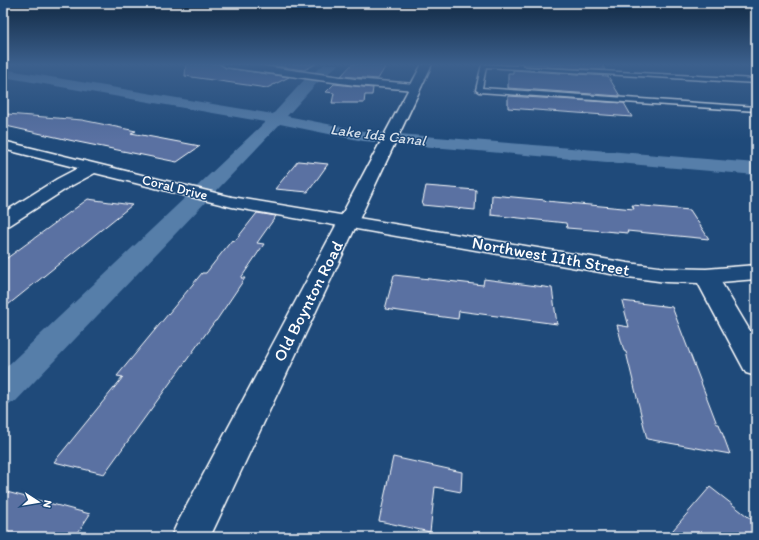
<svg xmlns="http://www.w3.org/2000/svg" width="759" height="540" viewBox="0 0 759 540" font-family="Itim,sans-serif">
  <rect width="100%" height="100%" fill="#1f4a7a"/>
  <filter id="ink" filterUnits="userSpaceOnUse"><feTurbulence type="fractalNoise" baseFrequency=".025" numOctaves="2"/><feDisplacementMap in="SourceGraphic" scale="8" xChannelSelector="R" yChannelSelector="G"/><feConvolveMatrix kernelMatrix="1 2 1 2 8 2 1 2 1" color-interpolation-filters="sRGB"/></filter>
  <g filter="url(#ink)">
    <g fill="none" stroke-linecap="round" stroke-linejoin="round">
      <path fill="#567ea9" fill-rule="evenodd" d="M325,64H339L316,84L287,116L363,131L756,163V175L363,141L280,124L15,402L3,406V370L265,122L3,77V69L273,114L306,78Z"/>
    </g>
    <path fill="#5a71a2" stroke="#fff" d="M186,64H220L226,68L289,77L267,88L185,76Z
      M262,64H316L304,70Z
      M352,64H387L378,79L341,76Z
      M524,64H602L605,70L524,66Z
      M513,70L608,76L620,96L508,88V73H513Z
      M334,84L373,88L372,95H365L364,103H332L334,93L326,92Z
      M508,96L624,103L632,117L508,108Z
      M7,114L82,120L136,131L131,133L200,146L177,162L78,142L6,126Z
      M298,161L328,164L308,192L275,189Z
      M426,186L476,190L475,210L422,205Z
      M492,195L545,200L546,201L634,209L632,205L690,210L709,239L627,231L628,233L567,228L566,223L491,215Z
      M88,199L132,205L3,309V261Z
      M257,213L276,216L257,243L264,244L241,278H245L216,321H215L104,474L54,462L123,377L117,376L202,273H206L232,240L235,241Z
      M394,275L483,285L484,279L552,288L557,324L459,311L458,319L385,309Z
      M622,301L672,307L717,424H719L730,454L647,439L626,352L624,351L617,325L629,327Z
      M393,457L462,472L461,492L435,487L430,532L379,521Z
      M710,487L756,523V537H667Z
      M3,491L90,514L75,537H3Z"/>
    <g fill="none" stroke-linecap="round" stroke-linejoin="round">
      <g stroke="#fff" stroke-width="3">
        <path id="lane" d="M482,64L517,66V64H523V67L756,79V83L486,67L482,88L756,107V111L479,92L476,90Z"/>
      </g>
      <g stroke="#fff" stroke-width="3">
        <path id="street" d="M221,64H249L355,79L415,84L421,87L415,90L355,85L226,67Z
          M3,141L232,197L628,263L666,268L706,269L756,265V279L721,282L756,341V376L746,373L698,283L666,282L628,277L232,207L95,173L69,187L10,225L3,227V213L57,179L78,168L3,149Z"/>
      </g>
      <g stroke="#fff" stroke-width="3">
        <path id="secondary" d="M422,64H432L210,537H171L177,524Z"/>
      </g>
      <use href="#lane" fill="#1f4a7a" fill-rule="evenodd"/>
      <use href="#street" fill="#1f4a7a" fill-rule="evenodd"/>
      <use href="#secondary" fill="#1f4a7a" fill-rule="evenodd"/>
    </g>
  </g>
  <linearGradient id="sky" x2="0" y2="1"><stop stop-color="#112943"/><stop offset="0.46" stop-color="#3c608d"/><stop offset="1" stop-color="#3c608d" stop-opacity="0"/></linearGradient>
  <rect width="759" height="140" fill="url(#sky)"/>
  <g text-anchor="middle" stroke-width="3" stroke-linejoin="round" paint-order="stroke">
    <g font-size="14" fill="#fff" stroke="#1f4a7a">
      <text transform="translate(175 187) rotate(14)" y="5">Coral Drive</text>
    </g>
    <g font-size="15" font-style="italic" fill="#d5dfea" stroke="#1f4a7a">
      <text transform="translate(378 135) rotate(7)" y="5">Lake Ida Canal</text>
    </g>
    <g font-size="17" fill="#fff" stroke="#1f4a7a">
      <text transform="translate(551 256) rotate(10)" y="6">Northwest 11th Street</text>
      <text transform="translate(308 301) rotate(-63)" y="6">Old Boynton Road</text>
    </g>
  </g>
  <rect width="759" height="540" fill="none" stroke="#1f4a7a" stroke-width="16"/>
  <rect x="8" y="8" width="743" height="524" fill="none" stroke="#fff" stroke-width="1.5" filter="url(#ink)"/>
  <g transform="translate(38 502) rotate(102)" stroke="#1f4a7a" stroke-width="3" paint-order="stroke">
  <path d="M0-3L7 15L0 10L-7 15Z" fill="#ffffff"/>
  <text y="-6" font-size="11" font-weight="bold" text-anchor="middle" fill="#ffffff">N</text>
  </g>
</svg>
